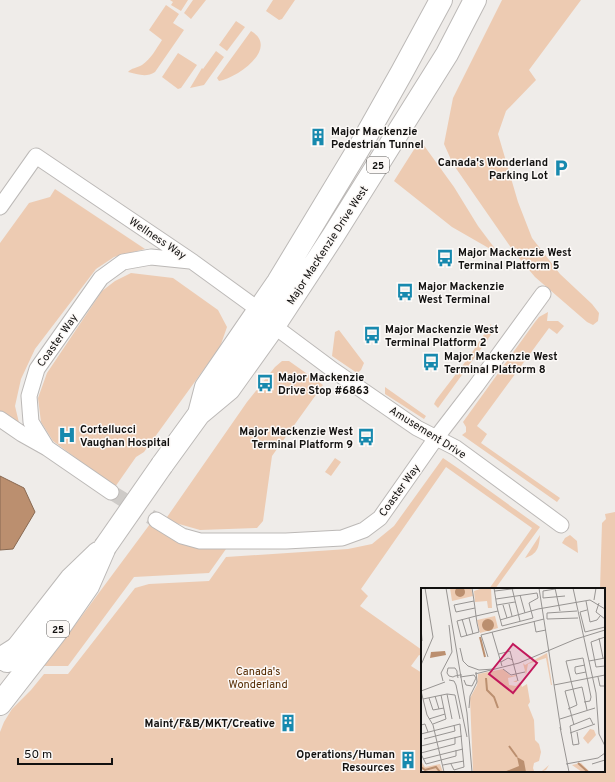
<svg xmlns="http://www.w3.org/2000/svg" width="615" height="782" viewBox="0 0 615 782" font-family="Overpass,sans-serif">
  <rect width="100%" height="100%" fill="#efece9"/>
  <path fill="#edcbb2" d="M170,0H188L181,11L171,5L173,2Z
    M193,0H206L191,19L184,13Z
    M273,0H295L282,19L279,20L266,11Z
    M502,0H581L529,70L536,80L506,111L498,134L518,202L532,238L560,274L592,304L599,313L598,321L593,325L587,322L535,277L514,252L453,164L444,144L453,98Z
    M166,5L179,14L173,23L184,30L155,72C146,78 137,74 128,72C131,68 137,68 142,65C151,59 156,49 162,40L149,30Z
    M236,21L245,27L227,51L219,45Z
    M251,31C280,48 237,78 219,81L217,78Z
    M216,51L224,57L204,85L190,88L202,68L203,69Z
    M178,53L197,65L181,88L178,89L162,77Z
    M420,140L454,187L478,226L499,254L452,227L394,181Z
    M55,189L145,249L114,257L96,269L35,349L21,379L15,406L20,427L0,414V243L29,203L50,197Z
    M131,273L173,278L218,310L227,327L220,347L144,452L136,457L115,487L53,441L41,422L38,398L47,373L102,291L115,281Z
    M548,312L547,321H558L564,326L557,334L549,328L477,426L487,434L481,443L560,498L557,502L462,435L466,432V427L463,422L535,322L539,317Z
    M491,324L493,332L438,408L434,404L436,400L469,357Z
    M339,330L364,363L361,370L357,373L332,356L335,332Z
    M282,361H289L323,385L272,456L263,521L257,528L200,530L165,520L247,402L275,367Z
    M385,387L426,416L424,419L385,394Z
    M335,458L341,462L331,476L325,472Z
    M443,458C476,480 507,504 540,527L495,589H489L532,528L446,467L361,589L368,596L360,606L422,650V656L419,655L411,666L422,673V771H604V589H600L602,523L606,519L605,514L615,512V782H0V732L4,722L12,709L31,690L44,674H68L135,588L149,584L209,581L226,557L348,549L372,544L394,526Z
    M150,524C163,534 178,543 195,546C205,548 216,548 226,549L209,573L134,577L68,666H40L55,652Z
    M540,535C539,547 538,554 525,558Z
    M570,535L577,541L578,553L562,543L565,538Z"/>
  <path fill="#bb8f6f" stroke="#886952" d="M0,476L24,488L35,512L13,549L0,550Z"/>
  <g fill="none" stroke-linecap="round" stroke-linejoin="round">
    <path stroke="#cecbc8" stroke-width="15" stroke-dasharray="15 8" stroke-linecap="butt" d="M111,492L156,520"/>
    <g stroke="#bcb9b7" stroke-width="17">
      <path id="street" d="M0,207L36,156L193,262L259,310L274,326L333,370L417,428L456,448L561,525
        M0,419L22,434L47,448L111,492
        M47,448L31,422L29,396L37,369L101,278L123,262L151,257L190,261
        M156,520L182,536L200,541H286L342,538L364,530L380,518L436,438L476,386L543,294"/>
    </g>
    <g stroke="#bcb9b7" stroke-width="24">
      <path id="primary" d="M199,414L206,387L278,282L362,143L402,72L441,0
        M162,465L199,414L229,389L274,326L333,236L447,54L475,0
        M7,661L71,579L98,553
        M0,704L56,632L88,586L105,547"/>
    </g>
    <g stroke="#bcb9b7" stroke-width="24">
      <path id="highway" d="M0,659L19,647"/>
    </g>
    <use href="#street" stroke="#fff" stroke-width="15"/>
    <use href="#primary" stroke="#fff" stroke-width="22"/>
    <use href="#highway" stroke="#fff" stroke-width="22"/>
    <g stroke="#bcb9b7" stroke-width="24" stroke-linecap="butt">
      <path id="primary-bridge" d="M105,547L162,465"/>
    </g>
    <use href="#primary-bridge" stroke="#fff" stroke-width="22"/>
  </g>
  <defs>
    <g id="building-bare" transform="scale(1.38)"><path d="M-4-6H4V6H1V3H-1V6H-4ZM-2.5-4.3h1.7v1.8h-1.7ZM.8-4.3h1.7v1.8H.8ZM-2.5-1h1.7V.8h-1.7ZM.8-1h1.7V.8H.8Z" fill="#1789ae" stroke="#fcf9f7" stroke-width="2.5" paint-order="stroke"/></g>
    <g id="parking-bare" transform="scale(1.38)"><path d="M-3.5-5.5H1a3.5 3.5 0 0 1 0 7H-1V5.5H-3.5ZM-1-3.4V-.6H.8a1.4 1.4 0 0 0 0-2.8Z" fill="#1789ae" stroke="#fcf9f7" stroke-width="2.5" paint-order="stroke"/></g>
    <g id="bus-bare" transform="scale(1.38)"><path d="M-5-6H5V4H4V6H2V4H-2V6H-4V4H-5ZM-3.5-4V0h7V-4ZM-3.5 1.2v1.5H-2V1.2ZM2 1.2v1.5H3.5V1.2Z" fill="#1789ae" stroke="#fcf9f7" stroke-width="2.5" paint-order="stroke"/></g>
    <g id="hospital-bare" transform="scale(1.38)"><path d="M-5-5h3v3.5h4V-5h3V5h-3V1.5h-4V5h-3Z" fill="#1789ae" stroke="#fcf9f7" stroke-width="2.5" paint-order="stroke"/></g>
  </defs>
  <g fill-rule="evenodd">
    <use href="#building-bare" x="318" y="137"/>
    <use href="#parking-bare" x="561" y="168"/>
    <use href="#bus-bare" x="445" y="258"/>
    <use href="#bus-bare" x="405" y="292"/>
    <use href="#bus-bare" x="372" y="335"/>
    <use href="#bus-bare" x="431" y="362"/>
    <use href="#bus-bare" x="265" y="383"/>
    <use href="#hospital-bare" x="67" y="435"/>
    <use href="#bus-bare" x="366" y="437"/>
    <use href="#building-bare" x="288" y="723"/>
    <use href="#building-bare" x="408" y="760"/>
  </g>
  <g text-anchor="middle" stroke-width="3" stroke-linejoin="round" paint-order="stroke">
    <g fill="#fcf9f7" stroke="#585755" stroke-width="1">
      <rect x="367" y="157" width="22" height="16" rx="3"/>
      <rect x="47" y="621" width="22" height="16" rx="3"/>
    </g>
    <g font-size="10" font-weight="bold" fill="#121110">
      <text x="378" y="169">25</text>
      <text x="58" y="633">25</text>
    </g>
    <g font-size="11" font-weight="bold" fill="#121110" stroke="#fcf9f7" text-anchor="start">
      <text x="331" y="135">Major Mackenzie<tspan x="331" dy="13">Pedestrian Tunnel</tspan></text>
      <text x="548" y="166" text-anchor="end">Canada's Wonderland<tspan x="548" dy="13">Parking Lot</tspan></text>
      <text x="458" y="256">Major Mackenzie West<tspan x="458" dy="13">Terminal Platform 5</tspan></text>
      <text x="418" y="290">Major Mackenzie<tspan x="418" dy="13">West Terminal</tspan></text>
      <text x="385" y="333">Major Mackenzie West<tspan x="385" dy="13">Terminal Platform 2</tspan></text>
      <text x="444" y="360">Major Mackenzie West<tspan x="444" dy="13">Terminal Platform 8</tspan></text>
      <text x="278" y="381">Major Mackenzie<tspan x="278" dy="13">Drive Stop #6863</tspan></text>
      <text x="80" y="433">Cortellucci<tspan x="80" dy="13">Vaughan Hospital</tspan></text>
      <text x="353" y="435" text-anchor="end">Major Mackenzie West<tspan x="353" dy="13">Terminal Platform 9</tspan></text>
      <text x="275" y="727" text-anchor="end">Maint/F&amp;B/MKT/Creative</text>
      <text x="395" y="758" text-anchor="end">Operations/Human<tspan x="395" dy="13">Resources</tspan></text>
    </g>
    <g font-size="11" fill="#121110" stroke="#fcf9f7">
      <text transform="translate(158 238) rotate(34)" y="4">Wellness Way</text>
      <text transform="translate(327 245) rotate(-57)" y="4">Major MacKenzie Drive West</text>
      <text transform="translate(57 340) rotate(-55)" y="4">Coaster Way</text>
      <text transform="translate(428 432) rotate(32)" y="4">Amusement Drive</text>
      <text transform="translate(399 490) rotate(-54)" y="4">Coaster Way</text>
    </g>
    <g font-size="11" fill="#542a00" stroke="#fcf9f7">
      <text x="258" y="675">Canada's<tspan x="258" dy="13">Wonderland</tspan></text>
    </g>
  </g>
  <g transform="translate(421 588)">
    <rect width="184" height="184" fill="#efece9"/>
    <path d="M29,0H50L52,8L31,13ZM62,0H70L71,20H67L66,13L54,14L53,3ZM74,28L77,40L59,45L56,32ZM126,65L131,97H130L125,70L107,76L105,87L102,75L104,77ZM82,81L90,88L95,87L96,93V94H92L96,92L95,88L87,90L88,97L95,98L99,94L101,99L106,96L109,114L107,117L113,132L114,152L118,156L120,164L118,173L113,175L112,180L113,183H121L128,177L125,182L119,184H52L49,110L56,97L57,86ZM169,141L173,142L175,147L167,156L162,150ZM0,173L4,179L19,176L22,184L0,182ZM160,175L169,184H161L151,177Z" fill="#edcbb2"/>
    <path d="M34 4a5 5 0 1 1 10 0a5 5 0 1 1-10 0ZM61 37a6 6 0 1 1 12 0a6 6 0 1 1-12 0ZM10,64L24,63L25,67L9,70ZM96,169L103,173L105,184H83L98,178Z" fill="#bb8f6f"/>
    <path fill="none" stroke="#bb8f6f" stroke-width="2" d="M59,49L64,69M65,90L66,102L73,109L77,120M88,158L96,169M157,175L167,184M0,179L4,182L15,179L19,184"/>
    <path fill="none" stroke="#979492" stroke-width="1" d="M25,0L46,125L51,184M51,0L52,6L54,20L55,28L56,35L58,44L40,49L36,33L55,28L77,23M73,0L76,19L77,23L81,38L112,30L108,15L117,10L116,5L75,11M91,0L99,33M118,0L140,142M134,0L139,23M152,0L175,105L178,146L184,158M134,1L122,3V10L144,8M74,3L98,0M99,7L104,25M173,12L175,0M53,13L33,17L35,24L54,20M165,13L169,34L176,32L179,28M178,15L175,24L184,31M88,16L91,28M76,17L94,14M82,17L86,30M166,22L159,24L164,44L184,39M156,23L126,25V31L157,30M48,30L52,46M41,31L46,48M79,32L117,21L169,12L184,21M113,33L115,44L125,42M0,39L1,53M71,44L81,78M184,49L170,54L175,79L184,78M178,50L182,70M39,60L42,73L47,78L58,82L73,81M78,66L89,63L97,93M67,69L60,47L123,31M168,73L184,70M80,74L87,70L92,72M0,77L12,49L4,0M164,77L154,79V83L155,86L165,84M82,81L90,87L104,84M54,86L98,75L155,51L184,42M39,89L53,87L55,90L51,98L45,97L43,92M177,89L179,98H184M37,90L36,85V83L34,80H27L26,85L28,88L32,89L34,88L39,87H41M28,92L33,93L35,97L46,149M22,93L20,85L31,64L28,37M133,97L184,87M0,103L6,127L12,137L23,184M0,103L24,94M26,106L31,131M14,108L18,121M8,110L12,122L23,120M2,111L26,106L34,107L39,131M48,120L49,108L56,94L55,84M147,121L156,117L145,73L162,70L170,109L169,113L163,114M8,131L24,126M139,131L174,120M12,136L25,131L20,107M0,137L4,136L7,144M153,137L144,103L161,99L166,122M139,139L148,184M156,144L158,156L152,157L149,138L169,130L172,136M149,145L174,136M0,146L39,136L43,179L33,182L30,176M3,151L34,143L33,137M0,158L41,148M0,165L34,156V149M0,166L5,176L35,168V162M2,171L42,161M145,176L177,170L184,165M171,176L184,172M22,177L43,173"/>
    <path fill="#c2185b" fill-opacity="0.15" stroke="#c2185b" stroke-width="2" d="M92,56L116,75L92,105L68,86Z"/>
    <rect width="184" height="184" fill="none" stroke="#121110" stroke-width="2"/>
  </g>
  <path d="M18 758v6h94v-6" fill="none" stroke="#121110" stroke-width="2"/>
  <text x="24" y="758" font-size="12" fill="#121110" stroke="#fcf9f7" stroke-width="3" paint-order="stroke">50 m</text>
</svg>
